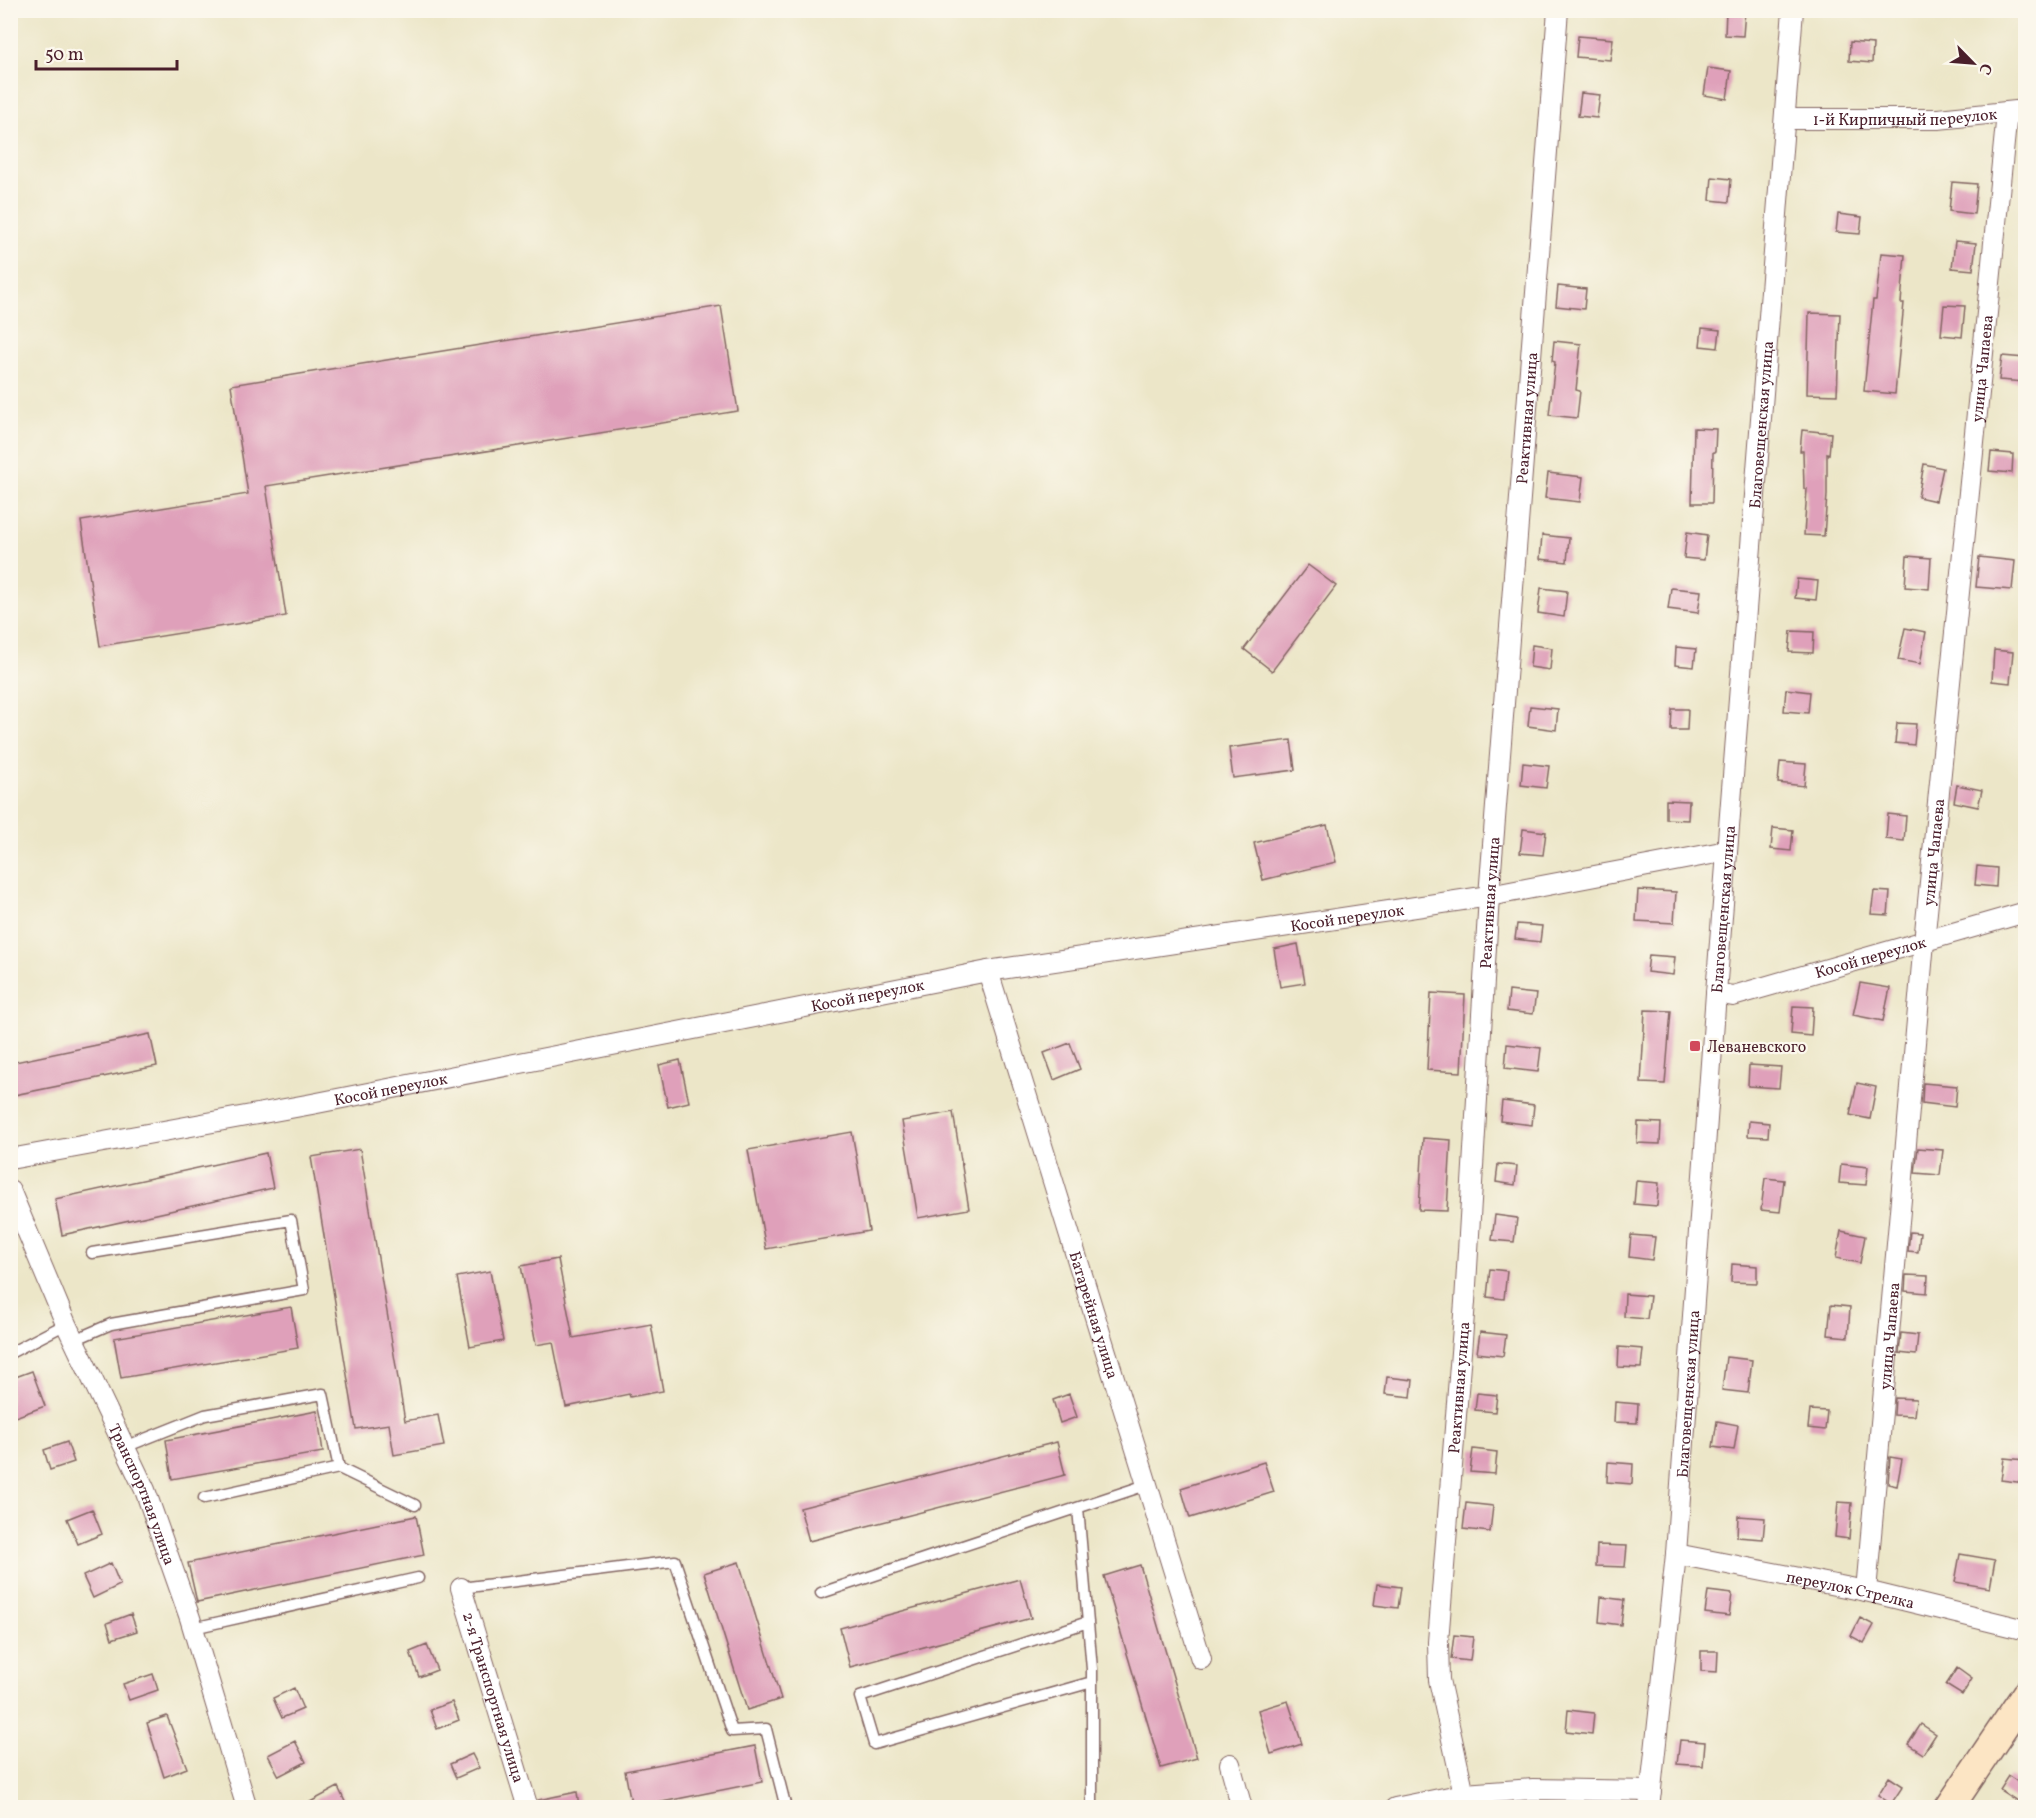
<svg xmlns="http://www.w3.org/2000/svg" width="2036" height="1818" viewBox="0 0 2036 1818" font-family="Vollkorn,serif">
  <rect width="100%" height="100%" fill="#fbf7ec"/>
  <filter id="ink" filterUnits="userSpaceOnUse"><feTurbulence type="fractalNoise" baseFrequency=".0167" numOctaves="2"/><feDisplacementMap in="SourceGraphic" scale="12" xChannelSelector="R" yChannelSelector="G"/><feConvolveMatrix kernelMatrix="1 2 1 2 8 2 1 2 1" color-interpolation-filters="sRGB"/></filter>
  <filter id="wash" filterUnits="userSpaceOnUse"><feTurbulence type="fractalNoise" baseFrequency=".008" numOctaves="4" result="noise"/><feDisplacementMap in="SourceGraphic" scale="24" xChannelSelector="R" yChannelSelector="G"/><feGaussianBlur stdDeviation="1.35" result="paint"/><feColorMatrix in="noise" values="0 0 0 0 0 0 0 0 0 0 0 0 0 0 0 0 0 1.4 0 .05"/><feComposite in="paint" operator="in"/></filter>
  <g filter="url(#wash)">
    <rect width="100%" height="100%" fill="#ece6c8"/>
    <g id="blocks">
      <path fill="#dfa0ba" d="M1726,10H1745L1743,36L1725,35Z
        M1578,36L1613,39L1610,60L1576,57Z
        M1850,42L1873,44L1872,63L1849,61Z
        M1708,68L1731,71L1727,99L1704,95Z
        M1581,93L1600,95L1597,118L1578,116Z
        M1712,177L1731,179L1729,202L1710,200Z
        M1952,182L1977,184L1974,214L1949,211Z
        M1838,214L1862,217L1860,234L1836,232Z
        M1955,241L1976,243L1973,270L1952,268Z
        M1881,253L1905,255L1901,303H1904L1895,394L1864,391L1873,300H1876Z
        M1558,286L1586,289L1584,309L1556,306Z
        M1944,305L1965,306L1962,337L1941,335Z
        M721,306L738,411L266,486L286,616L100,646L81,521L248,494L231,385Z
        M1809,313L1840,314L1837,395L1807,394Z
        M1702,328L1720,330L1718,348L1700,346Z
        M1554,341L1581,344L1576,390L1580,391L1577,418L1549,415L1555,362L1552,361Z
        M2002,356L2025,358V382L1999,380Z
        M1694,428L1716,429L1715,452H1713L1712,503H1692Z
        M1802,430L1831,433L1829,454L1827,453V495L1824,536L1804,535L1807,489H1804L1803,451H1800Z
        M1991,452L2013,454L2012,473L1989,471Z
        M1924,464L1943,468L1936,501L1918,497Z
        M1548,473L1583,477L1580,502L1545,498Z
        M1687,532L1707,535L1704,560L1684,558Z
        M1542,535L1569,538L1567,562L1540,559Z
        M1907,556L1931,558L1929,589L1905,587Z
        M1979,557L2015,561L2012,590L1976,587Z
        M1308,565L1336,586L1272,671L1244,649Z
        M1797,579L1818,581L1816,600L1795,598Z
        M1541,588L1567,591L1564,617L1538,613Z
        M1671,588L1701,591L1698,613L1668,609Z
        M1905,628L1926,632L1920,664L1898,660Z
        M1791,631L1814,632L1813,653L1789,652Z
        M1532,645L1552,648L1550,670L1530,667Z
        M1676,647L1696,649L1694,667L1675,665Z
        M1994,650L2013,652L2010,683L1992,681Z
        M1786,689L1810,692L1808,713L1784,711Z
        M1530,706L1558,709L1556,730L1528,726Z
        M1672,709H1688L1687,730H1671Z
        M1897,723L1916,724L1914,745L1895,743Z
        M1291,740L1295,770L1233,778L1229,748Z
        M1780,762L1806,764L1804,786L1778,783Z
        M1523,763L1549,766L1546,788L1521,785Z
        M1957,785L1982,790L1978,807L1954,802Z
        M1666,800L1689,801L1688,820L1666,819Z
        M1888,814L1906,816L1904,841L1886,839Z
        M1327,825L1336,862L1263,880L1254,843Z
        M1773,828L1793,830L1791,851L1771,849Z
        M1523,829L1546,832L1543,855L1520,853Z
        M1977,866L1997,868L1996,887L1975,885Z
        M1638,890L1676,892L1674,923L1636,921Z
        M1874,891L1890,892L1888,915L1871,914Z
        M1517,924L1542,926L1540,942L1515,939Z
        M1298,944L1305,983L1280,987L1274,949Z
        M1649,955L1675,957L1673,975L1647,972Z
        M1860,983L1890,988L1883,1021L1853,1015Z
        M1509,991L1536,994L1533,1014L1507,1011Z
        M1431,993L1465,995L1461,1072L1427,1070Z
        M1793,1006L1813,1007L1811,1036L1791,1034Z
        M1645,1010L1671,1011L1665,1084L1641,1083Z
        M150,1034L157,1066L14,1095L10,1077V1063Z
        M1070,1043L1080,1069L1054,1080L1044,1053Z
        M1507,1044L1541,1048L1538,1072L1505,1068Z
        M680,1060L689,1102L668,1107L659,1065Z
        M1749,1065L1781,1067L1779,1088L1748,1086Z
        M1857,1083L1876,1087L1870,1119L1850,1115Z
        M1923,1083L1957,1086L1955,1107L1922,1103Z
        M1502,1101L1534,1105L1532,1125L1500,1121Z
        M953,1112L969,1209L918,1218L902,1121Z
        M1749,1121L1769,1123L1768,1137L1748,1136Z
        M1638,1122L1661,1123L1660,1144L1637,1143Z
        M852,1132L869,1231L766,1249L748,1150Z
        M1423,1138L1451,1140L1447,1211L1419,1210Z
        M1918,1148L1943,1150L1940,1175L1915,1173Z
        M360,1149L405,1421L438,1415L444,1446L394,1455L389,1424L356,1429L311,1157Z
        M266,1153L273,1188L62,1235L55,1199Z
        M1498,1164L1517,1166L1515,1185L1496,1182Z
        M1841,1164L1868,1167L1866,1185L1839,1183Z
        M1765,1178L1784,1180L1780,1212L1761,1210Z
        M1636,1181L1659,1183L1657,1206L1634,1204Z
        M1495,1215L1517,1218L1514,1242L1492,1240Z
        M1841,1231L1865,1236L1860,1263L1836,1258Z
        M1910,1232L1920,1233L1918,1252L1908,1251Z
        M1631,1235L1655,1237L1652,1260L1629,1257Z
        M558,1259L573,1338L651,1324L663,1391L630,1397L629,1394L566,1407L553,1342L536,1345L521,1266Z
        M1732,1264L1757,1266V1283L1731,1282Z
        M1490,1269L1507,1271L1504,1299L1487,1297Z
        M490,1271L503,1341L470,1347L457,1277Z
        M1906,1275L1928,1276L1927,1293L1905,1291Z
        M1625,1294L1650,1296L1647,1319L1624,1317Z
        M1831,1305L1850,1307L1848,1337L1828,1335Z
        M291,1307L298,1348L121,1378L114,1338Z
        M1480,1332L1506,1335L1503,1356L1477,1353Z
        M1901,1333L1918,1335L1916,1355L1899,1353Z
        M1619,1347L1643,1349L1641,1368L1618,1367Z
        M1726,1357L1752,1360L1748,1393L1722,1390Z
        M32,1371L45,1406L10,1419V1379Z
        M1387,1377L1413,1380L1411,1397L1385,1394Z
        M1477,1393L1497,1395L1495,1412L1475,1410Z
        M1069,1394L1077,1417L1060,1423L1053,1400Z
        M1895,1398L1916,1399L1914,1416L1894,1415Z
        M1615,1402L1638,1404L1637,1423L1614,1422Z
        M1810,1410L1827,1411L1825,1430L1808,1428Z
        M317,1411L323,1452L172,1479L166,1440Z
        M1717,1421L1738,1425L1734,1450L1713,1447Z
        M67,1442L74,1462L50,1470L44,1450Z
        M1057,1442L1065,1475L809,1541L800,1508Z
        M1473,1449L1497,1452L1495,1474L1470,1472Z
        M1890,1457L1902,1459L1897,1486L1888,1484Z
        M2004,1458L2025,1460V1483L2001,1480Z
        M1264,1462L1274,1492L1190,1518L1181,1488Z
        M1608,1462L1633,1464L1632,1484L1607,1482Z
        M1838,1502L1852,1503L1849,1539L1835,1537Z
        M1466,1503L1493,1506L1490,1532L1463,1529Z
        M92,1509L102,1534L78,1544L67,1519Z
        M416,1516L424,1555L197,1602L188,1563Z
        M1738,1516L1765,1518L1763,1539L1737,1537Z
        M1597,1545L1627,1546L1625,1567L1596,1566Z
        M1960,1554L1995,1560L1990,1588L1955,1582Z
        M739,1562L781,1699L747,1710L704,1573Z
        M111,1563L120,1585L93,1598L83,1576Z
        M1140,1565L1197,1758L1161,1768L1104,1576Z
        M1020,1579L1031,1618L850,1667L840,1628Z
        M1377,1584L1401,1587L1398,1608L1374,1605Z
        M1708,1591L1732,1594L1729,1616L1705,1613Z
        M1601,1597L1624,1600L1621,1625L1599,1622Z
        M131,1614L137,1631L112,1639L107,1623Z
        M1860,1618L1874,1625L1864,1643L1851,1636Z
        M1454,1635L1473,1637L1470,1661L1451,1659Z
        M427,1645L437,1670L419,1677L410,1652Z
        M1701,1651H1718L1717,1672L1701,1671Z
        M1957,1668L1972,1679L1962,1695L1946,1685Z
        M153,1674L158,1690L129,1700L123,1684Z
        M294,1688L303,1709L282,1718L273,1698Z
        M1288,1701L1302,1744L1271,1754L1258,1710Z
        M452,1702L459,1720L437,1729L430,1710Z
        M1568,1710L1594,1713L1592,1734L1566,1731Z
        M167,1716L187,1768L164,1777L147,1723Z
        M1921,1724L1936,1734L1923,1754L1908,1744Z
        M1680,1740L1705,1742L1703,1766L1677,1764Z
        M295,1741L306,1762L279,1776L268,1755Z
        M755,1746L762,1782L632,1808L625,1771Z
        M472,1754L479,1768L456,1778L450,1764Z
        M2009,1776L2025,1787V1795L2020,1803L2000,1790Z
        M1889,1777L1903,1786L1891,1804L1878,1795Z
        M338,1787L348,1808H299Z
        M577,1792L579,1808H540L538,1800Z"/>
    </g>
  </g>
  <g filter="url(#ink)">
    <use href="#blocks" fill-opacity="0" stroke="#836562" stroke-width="1.5"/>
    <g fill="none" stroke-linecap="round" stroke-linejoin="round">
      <g stroke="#836562" stroke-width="13">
        <path id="lane" d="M74,1340L111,1324L304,1290L291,1220L92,1253
          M10,1353L66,1324
          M125,1447L205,1415L323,1394L339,1468L204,1498
          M339,1468L415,1505
          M1078,1508L1092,1669V1808
          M461,1588L675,1561L732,1731L766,1729L786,1808
          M821,1593L1146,1485
          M1088,1622L860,1697L874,1744L1092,1682
          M193,1628L418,1578"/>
      </g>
      <g stroke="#836562" stroke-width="22">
        <g id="street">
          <path id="s1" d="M1785,119H1938L2026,110"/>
          <path id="s2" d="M988,971L1201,1659"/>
          <path id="s3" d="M1716,993L1733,996L2026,912"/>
          <path id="s4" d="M10,1159L312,1104L988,971L1489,896L1727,851"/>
          <path id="s5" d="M10,1190L66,1324L145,1490L190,1618L247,1808"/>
          <path id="s6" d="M1676,1554L1866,1591L2026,1630"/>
          <path id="s7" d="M461,1588L528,1808"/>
          <path id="s8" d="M1866,1591L1924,942L2007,113"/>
          <path d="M1230,1764L1242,1808"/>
          <path id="s9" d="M1464,1794L1439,1680L1438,1642L1465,1302L1489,896L1558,10"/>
          <path d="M1395,1808L1464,1794L1533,1789L1651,1791"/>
          <path id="s10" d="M1649,1808L1676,1554L1716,993L1793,10"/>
        </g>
      </g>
      <g stroke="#836562" stroke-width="31">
        <path id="secondary" d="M1949,1808L2026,1694"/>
      </g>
      <use href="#lane" stroke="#fff" stroke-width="10"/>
      <use href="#street" stroke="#fff" stroke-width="20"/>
      <use href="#secondary" stroke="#fce5c4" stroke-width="28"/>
    </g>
  </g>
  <rect fill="#d1495b" stroke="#fbf7ec" stroke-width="2" x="1689" y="1040" width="12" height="12" rx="3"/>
  <g text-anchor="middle" stroke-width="4.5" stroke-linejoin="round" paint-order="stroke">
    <g font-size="16" fill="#4a1f2b" stroke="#fbf7ec">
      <text dy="6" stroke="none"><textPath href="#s1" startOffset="120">1-й Кирпичный переулок</textPath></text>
      <text dy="6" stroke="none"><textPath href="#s8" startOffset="1228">улица Чапаева</textPath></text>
      <text dy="6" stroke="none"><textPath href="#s9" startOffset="1382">Реактивная улица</textPath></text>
      <text dy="6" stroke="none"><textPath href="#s10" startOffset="1388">Благовещенская улица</textPath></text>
      <text dy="6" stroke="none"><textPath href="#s8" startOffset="742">улица Чапаева</textPath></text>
      <text dy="6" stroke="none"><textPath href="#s9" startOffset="896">Реактивная улица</textPath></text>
      <text dy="6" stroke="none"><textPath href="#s10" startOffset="902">Благовещенская улица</textPath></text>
      <text dy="6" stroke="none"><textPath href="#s4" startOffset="1359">Косой переулок</textPath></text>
      <text dy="6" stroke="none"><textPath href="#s3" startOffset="160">Косой переулок</textPath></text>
      <text dy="6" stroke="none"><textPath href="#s4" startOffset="873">Косой переулок</textPath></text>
      <text dy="6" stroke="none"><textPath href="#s4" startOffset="387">Косой переулок</textPath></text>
      <text dy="6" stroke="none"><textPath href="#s2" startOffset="360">Батарейная улица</textPath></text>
      <text dy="6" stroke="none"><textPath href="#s8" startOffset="256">улица Чапаева</textPath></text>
      <text dy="6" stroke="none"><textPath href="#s9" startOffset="410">Реактивная улица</textPath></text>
      <text dy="6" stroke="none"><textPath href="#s10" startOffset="416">Благовещенская улица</textPath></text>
      <text dy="6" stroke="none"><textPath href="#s5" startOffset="332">Транспортная улица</textPath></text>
      <text dy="6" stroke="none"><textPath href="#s6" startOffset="178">переулок Стрелка</textPath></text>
      <text dy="6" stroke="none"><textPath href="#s7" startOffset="114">2-я Транспортная улица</textPath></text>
    </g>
    <g font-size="16" fill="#4a1f2b" stroke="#fbf7ec" text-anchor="start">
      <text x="1707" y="1052">Леваневского</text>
    </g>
  </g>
  <rect width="2036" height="1818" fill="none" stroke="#fbf7ec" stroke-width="36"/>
  <g transform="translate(1973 63) rotate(115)" stroke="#fbf7ec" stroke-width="4.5" paint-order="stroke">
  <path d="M0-4.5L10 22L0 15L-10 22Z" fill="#4a1f2b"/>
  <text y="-9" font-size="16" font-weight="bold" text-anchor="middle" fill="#4a1f2b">С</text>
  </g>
  <path d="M36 60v9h141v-9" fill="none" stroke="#4a1f2b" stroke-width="3"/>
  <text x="45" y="60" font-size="18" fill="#4a1f2b" stroke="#fbf7ec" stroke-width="4.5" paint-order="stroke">50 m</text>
</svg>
